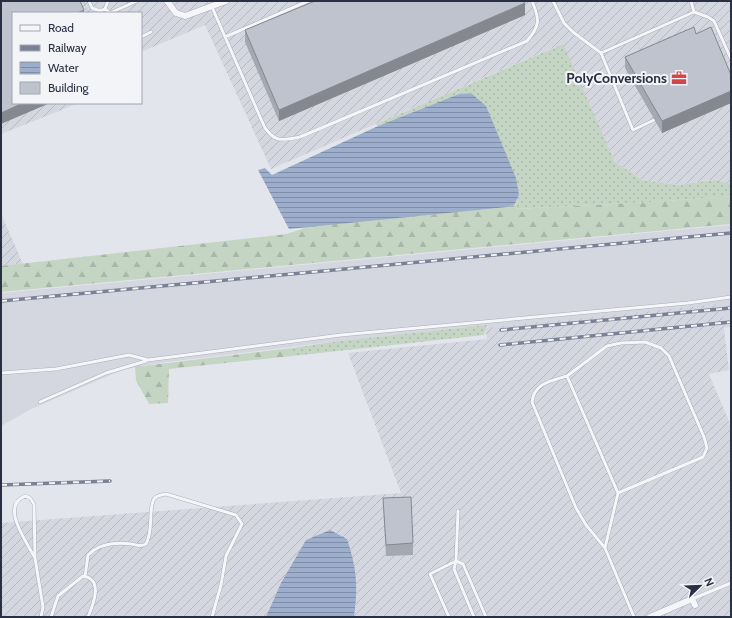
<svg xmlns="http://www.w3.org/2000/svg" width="732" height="618" viewBox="0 0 732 618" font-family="Cabin,sans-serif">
  <defs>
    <pattern id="industrial-furrows" width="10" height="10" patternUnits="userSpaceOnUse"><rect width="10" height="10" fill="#d4d7e0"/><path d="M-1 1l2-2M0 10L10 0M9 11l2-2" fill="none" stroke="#b6b9c1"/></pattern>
    <pattern id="grass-dots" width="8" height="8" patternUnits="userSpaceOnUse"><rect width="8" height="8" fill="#c5d5c3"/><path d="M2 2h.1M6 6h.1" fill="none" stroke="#a9b7a9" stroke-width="1.8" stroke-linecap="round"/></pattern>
    <pattern id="forest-firs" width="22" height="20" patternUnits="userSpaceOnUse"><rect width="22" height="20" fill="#c5d5c3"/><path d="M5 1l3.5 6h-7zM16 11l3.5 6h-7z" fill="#a9b7a9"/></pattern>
    <pattern id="water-rules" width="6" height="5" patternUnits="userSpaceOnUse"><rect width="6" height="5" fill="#9dadcc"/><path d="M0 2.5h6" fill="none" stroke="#808da7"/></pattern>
  </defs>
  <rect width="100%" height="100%" fill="#e2e5eb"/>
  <path fill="#d4d7e0" d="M731,225V327L497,351L487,325L339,341L160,363L125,369L31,409L1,426V293Z"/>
  <path fill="url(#industrial-furrows)" d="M1,1H731V184L712,180L678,185L642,180L615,162L562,44L271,169L205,25L141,52V13H13V103H79L1,134Z
    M1,214L23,264L1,266Z
    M721,304L729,370L709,374L731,426V617H1V523L401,493L348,353L487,339L485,328Z"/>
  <path fill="url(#grass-dots)" d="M563,44L615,162L642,180L678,185L714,180L731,184V196L652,202L514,209L519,195L471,93L459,94L378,126L376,124Z
    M487,325L484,335L292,356V348L339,341Z"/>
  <path fill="url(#forest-firs)" d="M731,196V224L1,292V266L287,234L310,226L508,207L515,204V209L652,202Z
    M292,348V356L169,369L168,403L149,404L136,380L135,367Z"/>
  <path fill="url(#water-rules)" d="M471,93L486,106L516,178L519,195L515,204L508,207L289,229L258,170L265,168L272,175L378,126L459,94Z
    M330,530L347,539C357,569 358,586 354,617H266L281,583L306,540Z"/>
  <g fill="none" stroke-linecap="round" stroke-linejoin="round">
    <g stroke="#abafb9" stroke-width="4">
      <path id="lane" d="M89,1L92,8L100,11L105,9L108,1
        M553,1L564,23L573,32L601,53L633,130L654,120
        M691,1L694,12
        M212,7L265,128C276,143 282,140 300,137L527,41C540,26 540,20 532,1
        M105,9L110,13L137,1
        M141,37L151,32
        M225,37L308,1
        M601,53L694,12L708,17L714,21L731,59
        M1,373L56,369L129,355L148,360L341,335L688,303L731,297
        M567,376L607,346L621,343L645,342L661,348L669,356L704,437L707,448L703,457L618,493
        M40,402L106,373L146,361
        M605,548L618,493L567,376C551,381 534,383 532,402L576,508L586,525L605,548L634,617
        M35,558C26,541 0,506 25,496L30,498L34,504L35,558L43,607L41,617
        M85,577L88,555C99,544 115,542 131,544C137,545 140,547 146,544C154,529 148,509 154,499C157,495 162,495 166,494L236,515L242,524L226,556L221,585L212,617
        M692,599L731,583
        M51,617L58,596L83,576C104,579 93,605 88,617
        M449,617L430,574L456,561L458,511
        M474,617L454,569L456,561L463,564L486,617"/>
    </g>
    <g stroke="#abafb9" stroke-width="7">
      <path id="street" d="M167,1L176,13L185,16L226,1
        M650,617L692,599L695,605"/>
    </g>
    <path stroke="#c0c3ca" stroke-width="1" stroke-dasharray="3 3" stroke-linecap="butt" d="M84,2L85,7L88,12
      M637,42L640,49
      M235,45L246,38
      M640,50L690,28"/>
    <use href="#lane" stroke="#f5f6f9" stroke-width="3"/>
    <use href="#street" stroke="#f5f6f9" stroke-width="6"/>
    <g stroke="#7b8195" stroke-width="3.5">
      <path id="rail" d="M1,301L731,233
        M501,330L731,308
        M500,345L731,322
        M1,485L110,481"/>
    </g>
    <use href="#rail" stroke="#f2f4f8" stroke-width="2" stroke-dasharray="6" stroke-linecap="butt"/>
  </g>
  <path fill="#a4a8b1" d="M525,15L279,121L245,42V30Z
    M696,34L731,75V103L662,133L625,68V57Z
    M383,498L413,543V555L386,556Z"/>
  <path fill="#868890" d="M525,3V15L279,121V110Z
    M84,10V13H77Z
    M731,91V103L662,133V121Z
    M23,103H50L1,124V113Z"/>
  <path fill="#bfc3ce" stroke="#868890" d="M1,1H80L84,10L77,13H13V103H23L1,113Z
    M315,1H524L525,3L279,110L245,30Z
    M694,27L696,34L711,27L731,75V91L662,121L625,57Z
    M411,497L413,543L386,545L383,498Z"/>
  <defs>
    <g id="office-bare" transform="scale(1.2)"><path d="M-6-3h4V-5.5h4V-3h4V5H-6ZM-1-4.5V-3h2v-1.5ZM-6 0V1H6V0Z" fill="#d34546" stroke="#f2f4f8" stroke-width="2.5" paint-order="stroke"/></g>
  </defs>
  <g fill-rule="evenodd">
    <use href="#office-bare" x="679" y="78"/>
  </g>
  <g text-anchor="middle" stroke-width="4" stroke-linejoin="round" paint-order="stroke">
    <g font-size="14" font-weight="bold" fill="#2a3044" stroke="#f2f4f8" text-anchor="end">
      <text x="667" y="83">PolyConversions</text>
    </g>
  </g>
  <rect width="732" height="618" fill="none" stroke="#2a3044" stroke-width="4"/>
  <rect x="12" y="12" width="130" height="92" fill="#f2f4f8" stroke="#a2a6b0"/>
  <rect x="20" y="25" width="20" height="6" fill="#f5f6f9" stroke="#a2a6b0"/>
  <text x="48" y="32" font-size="12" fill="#2a3044">Road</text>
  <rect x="20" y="45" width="20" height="6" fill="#7b8195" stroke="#a2a6b0"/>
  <text x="48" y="52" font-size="12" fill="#2a3044">Railway</text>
  <rect x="20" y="62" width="20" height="12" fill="url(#water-rules)" stroke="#a2a6b0"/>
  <text x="48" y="72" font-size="12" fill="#2a3044">Water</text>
  <rect x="20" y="82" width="20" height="12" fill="#bfc3ce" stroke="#a2a6b0"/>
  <text x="48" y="92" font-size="12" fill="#2a3044">Building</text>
  <g transform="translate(700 586) rotate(67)" stroke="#f2f4f8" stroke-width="3" paint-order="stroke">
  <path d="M0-3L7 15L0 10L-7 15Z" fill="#2a3044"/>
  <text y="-6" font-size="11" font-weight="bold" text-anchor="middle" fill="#2a3044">N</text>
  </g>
</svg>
